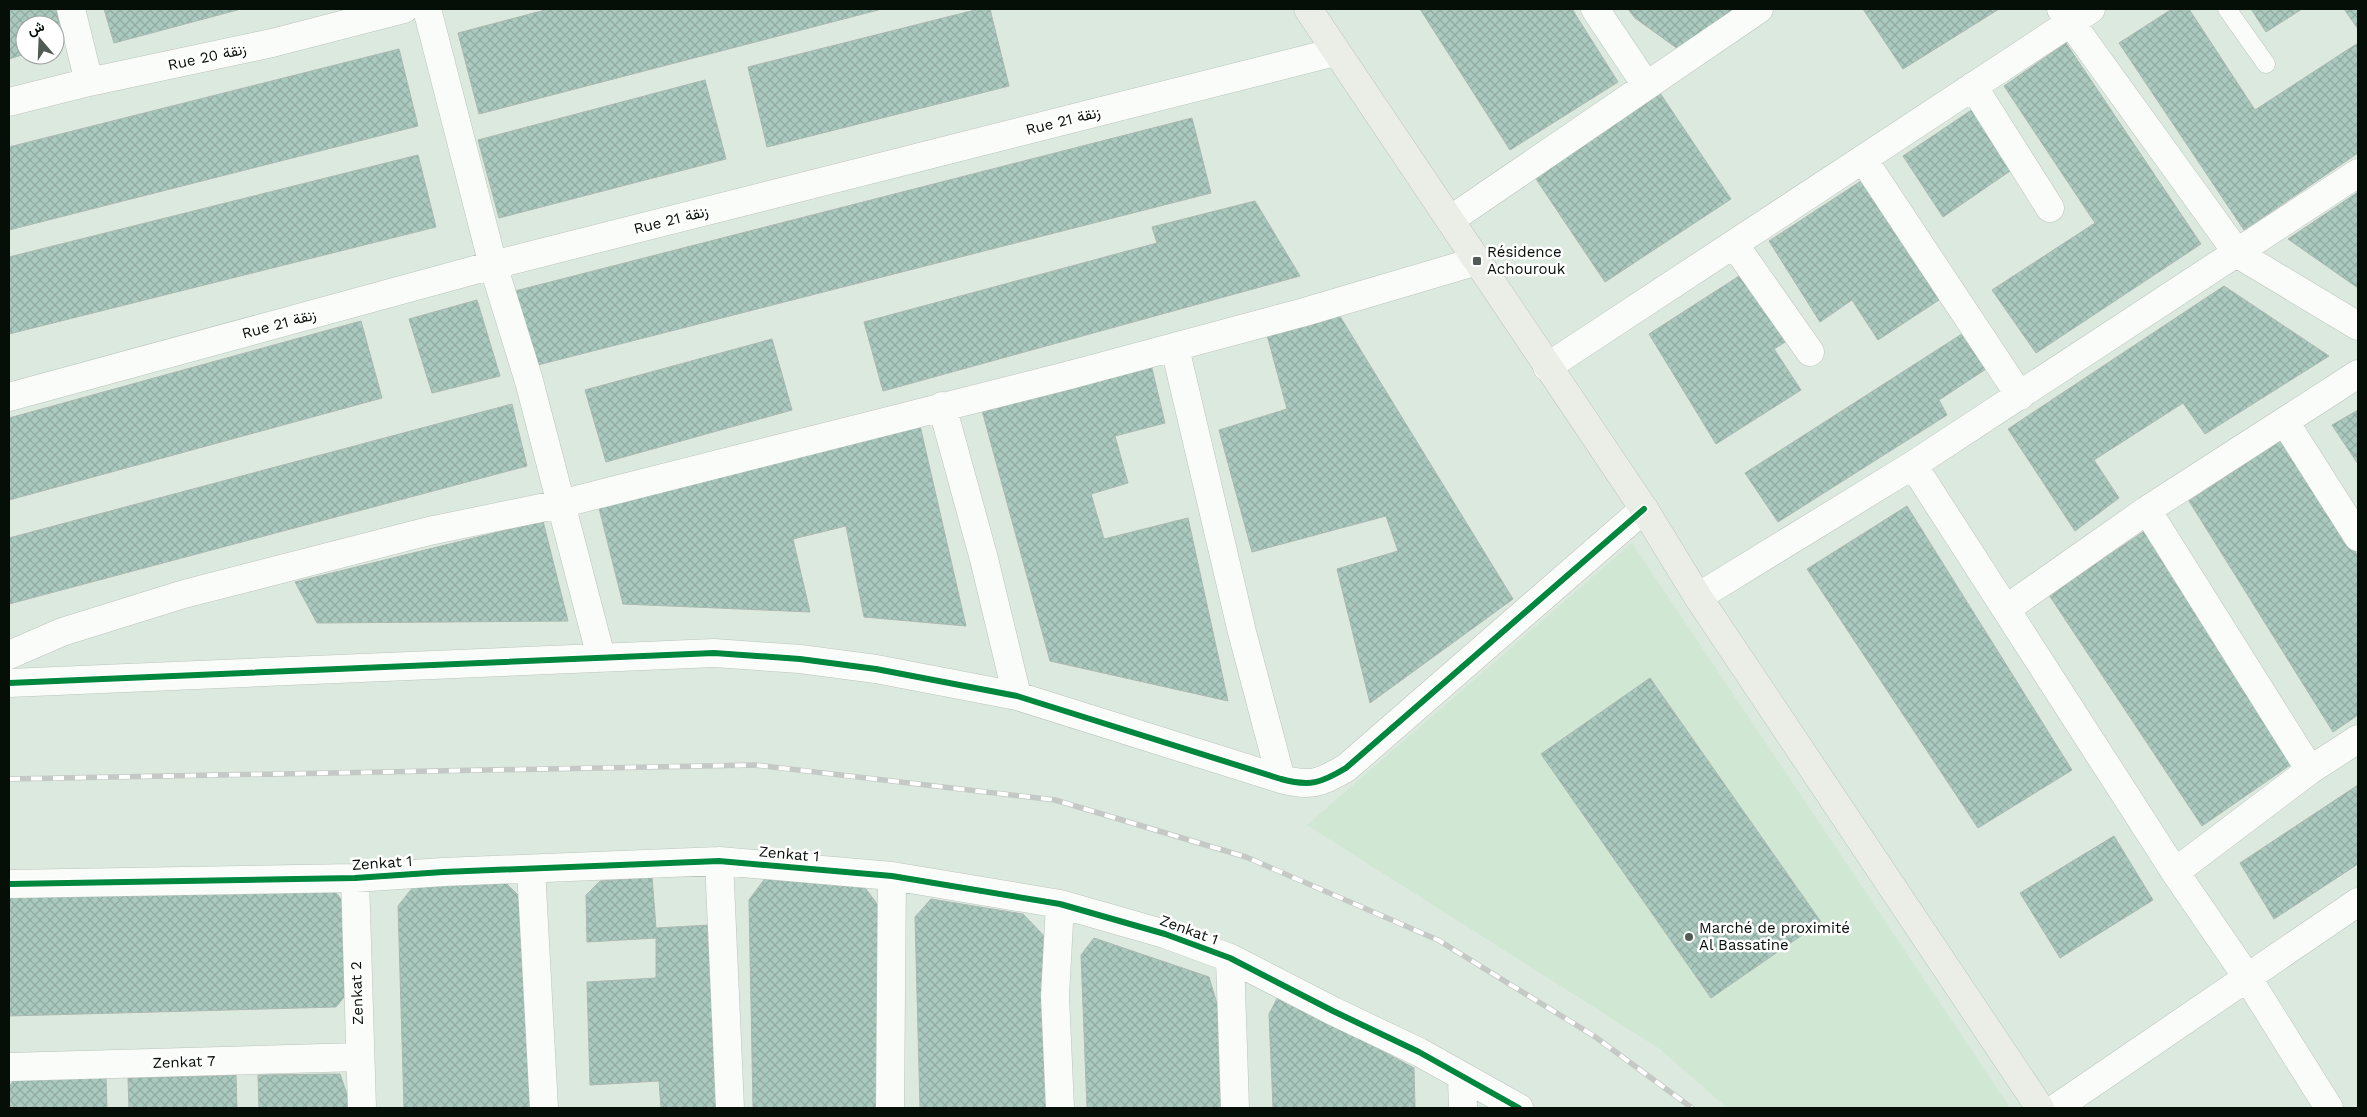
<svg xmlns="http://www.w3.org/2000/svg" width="2367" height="1117" viewBox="0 0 2367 1117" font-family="'Work Sans',Vazirmatn,sans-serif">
  <defs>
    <pattern id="building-cross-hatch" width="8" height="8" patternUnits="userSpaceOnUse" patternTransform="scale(1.25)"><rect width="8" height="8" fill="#aac9bf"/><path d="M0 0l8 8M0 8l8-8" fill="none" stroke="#91aba3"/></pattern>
  </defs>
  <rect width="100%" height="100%" fill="#dce9de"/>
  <path fill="#d0e7d4" d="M1632,543L2010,1108H1727L1660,1049L1307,825Z"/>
  <path fill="url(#building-cross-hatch)" stroke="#acb8b1" d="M9,9H59L67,42L55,46V25H25V54L9,59Z
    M104,9H241L114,43Z
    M549,9H882L479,114L458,33Z
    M979,9H990L1009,86L767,147L748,67Z
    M1420,9H1572L1618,82L1510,150Z
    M1628,9H1741L1678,49L1635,18Z
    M1863,9H1999L1903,69Z
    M2172,9H2189L2255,110L2358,43V153L2244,230L2119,43Z
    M2251,9H2302L2266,32Z
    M2344,9H2358V29Z
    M2066,43L2201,244L2036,353L1992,290L2095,223L2004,86Z
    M399,49L418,126L9,230V147Z
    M705,80L726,159L499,218L478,140Z
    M1660,93L1731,199L1605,282L1534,176Z
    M1976,107L2013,169L1943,217L1903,156Z
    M1192,118L1211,193L530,367L511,292Z
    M418,155L436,227L9,334V257Z
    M1861,181L1939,300L1878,340L1852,300L1820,322L1769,241Z
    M2358,192V288L2288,239Z
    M1255,201L1300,276L883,391L864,322L1157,243L1152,227Z
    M1747,271L1790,339L1774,349L1801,390L1716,444L1649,334Z
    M2224,286L2329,356L2205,434L2183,403L2094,460L2119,498L2075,531L2008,429Z
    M477,300L500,376L432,393L409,319Z
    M1338,313L1513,599L1370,703L1337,569L1398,551L1386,516L1252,552L1219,430L1287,409L1267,335Z
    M361,321L382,398L9,500V418Z
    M1965,332L1986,369L1939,400L1947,415L1778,522L1745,473Z
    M772,339L792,410L606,462L585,390Z
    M1150,360L1165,423L1115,436L1128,483L1091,494L1104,539L1188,518L1228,701L1050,661L980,403Z
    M512,404L527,466L9,604V538Z
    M2358,410V464L2332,425Z
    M919,421L966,626L864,617L846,526L793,539L810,612L623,604L598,504Z
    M2281,440L2358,556V715L2333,732L2189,501Z
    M1907,506L2072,770L1978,828L1807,569Z
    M543,521L568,621L317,623L295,582Z
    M2149,528L2296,761L2202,826L2049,595Z
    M1650,678L1821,922L1711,998L1541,754Z
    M2358,785V864L2274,919L2240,863Z
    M2114,836L2153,900L2060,958L2020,893Z
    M652,877L656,928L710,925L720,1108H661L659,1081L590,1085L587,982L656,978V938L587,942L586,895L600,881Z
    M766,877L860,881L883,912L887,1108H753L749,900Z
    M503,880L522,899L534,1108H404L398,906L413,887Z
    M332,888L347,906L349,991L336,1007L9,1016V897Z
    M931,899L1023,914L1048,940L1053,1108H920L915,917Z
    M1094,938L1209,977L1224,1027L1225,1108H1087L1081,955Z
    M1279,995L1414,1068L1415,1108H1273L1269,1014Z
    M340,1074L348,1097L349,1108H259L258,1075Z
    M236,1075L237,1108H129L128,1078Z
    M106,1077L107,1108H9V1087L14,1080Z"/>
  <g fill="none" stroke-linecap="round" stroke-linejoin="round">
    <g stroke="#bac4bc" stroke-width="19">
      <path id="lane" d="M2227,9L2266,64"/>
    </g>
    <g stroke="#bac4bc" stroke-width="29">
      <path id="street" d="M71,9L89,82
        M427,9L493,265L529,381L601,657
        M1595,9L1646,85
        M2061,9L2238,254L2358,326
        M1973,86L2050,208
        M9,102L89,82L272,43L404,9
        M1863,159L2020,396
        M1450,220L1759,9
        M1734,244L1810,352
        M1175,348L1242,632L1281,779
        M1547,367L2091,9
        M9,397L493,265L1335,52
        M942,406L984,559L1017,696
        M2285,422L2358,537
        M1913,465L2175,872L2247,977L2329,1108
        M2147,510L2310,770
        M1698,597L1913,465L2358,173
        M2006,609L2147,510L2358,374
        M9,655L62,632L184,594L429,531L560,504L1066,376L1301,313L1477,261
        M9,683L714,653L800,659L876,669L1017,696L1281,779C1310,787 1321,783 1346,768L1644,509
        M719,861L730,1108
        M531,869L544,1108
        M2175,872L2310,770L2358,739
        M355,878L362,1108
        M9,884L355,878L443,872L719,861L892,876L1060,904L1165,934L1230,958L1333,1011L1419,1052L1519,1108
        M1060,904L1055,996L1060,1108
        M1230,958L1235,1108
        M9,1067L359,1057
        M1462,1078L1463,1108
        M890,1108L892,876
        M2056,1108L2358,902"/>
    </g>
    <g stroke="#bac4bc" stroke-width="29">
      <path id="secondary" d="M1308,9L1644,509L1698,597L2040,1108"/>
    </g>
    <use href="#lane" stroke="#fafcfa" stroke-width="18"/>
    <use href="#street" stroke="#fafcfa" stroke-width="28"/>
    <use href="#secondary" stroke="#eaeee6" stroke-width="28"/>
    <g stroke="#c5c9c6" stroke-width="5.5">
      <path id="rail" d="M9,779L755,765L1055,800L1246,857L1438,940L1594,1036L1692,1108"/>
    </g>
    <use href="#rail" stroke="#fff" stroke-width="4" stroke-dasharray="11" stroke-linecap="butt"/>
    <g stroke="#fff" stroke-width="9">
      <path id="cycleway" d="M9,683L714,653L800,659L876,669L1017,696L1281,779C1310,787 1321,783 1346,768L1644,509
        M9,884L355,878L443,872L719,861L892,876L1060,904L1165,934L1230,958L1333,1011L1419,1052L1519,1108"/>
    </g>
    <use href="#cycleway" stroke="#00873e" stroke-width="6"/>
  </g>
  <g fill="#515b53" stroke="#fff" stroke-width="2">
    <rect x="1472" y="256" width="10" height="10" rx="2.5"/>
    <circle cx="1689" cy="937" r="5"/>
  </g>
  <g text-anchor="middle" stroke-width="5" stroke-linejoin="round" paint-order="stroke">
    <g font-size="15" fill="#060e08" stroke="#fff">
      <text transform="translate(207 57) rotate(-12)" y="5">Rue 20 زنقة</text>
      <text transform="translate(1063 121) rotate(-14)" y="5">Rue 21 زنقة</text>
      <text transform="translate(671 220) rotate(-14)" y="5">Rue 21 زنقة</text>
      <text transform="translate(279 324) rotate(-15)" y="5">Rue 21 زنقة</text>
      <text transform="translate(789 854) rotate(5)" y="5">Zenkat 1</text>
      <text transform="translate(382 863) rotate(-4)" y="5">Zenkat 1</text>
      <text transform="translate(1189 930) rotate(20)" y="5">Zenkat 1</text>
      <text transform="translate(357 993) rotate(-92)" y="5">Zenkat 2</text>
      <text transform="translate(184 1062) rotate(-2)" y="5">Zenkat 7</text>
    </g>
    <g font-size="15" fill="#060e08" stroke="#fff" text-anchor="start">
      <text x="1487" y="257">Résidence<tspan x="1487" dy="17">Achourouk</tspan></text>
      <text x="1699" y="933">Marché de proximité<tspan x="1699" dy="17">Al Bassatine</tspan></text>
    </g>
  </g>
  <rect width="2367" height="1117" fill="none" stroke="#060e08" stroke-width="20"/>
  <g transform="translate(40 40) rotate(341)"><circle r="24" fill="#ffffff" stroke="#9b9f9c"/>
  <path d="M0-4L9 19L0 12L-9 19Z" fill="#515b53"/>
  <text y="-8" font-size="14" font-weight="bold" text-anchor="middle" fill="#060e08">ش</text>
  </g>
</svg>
